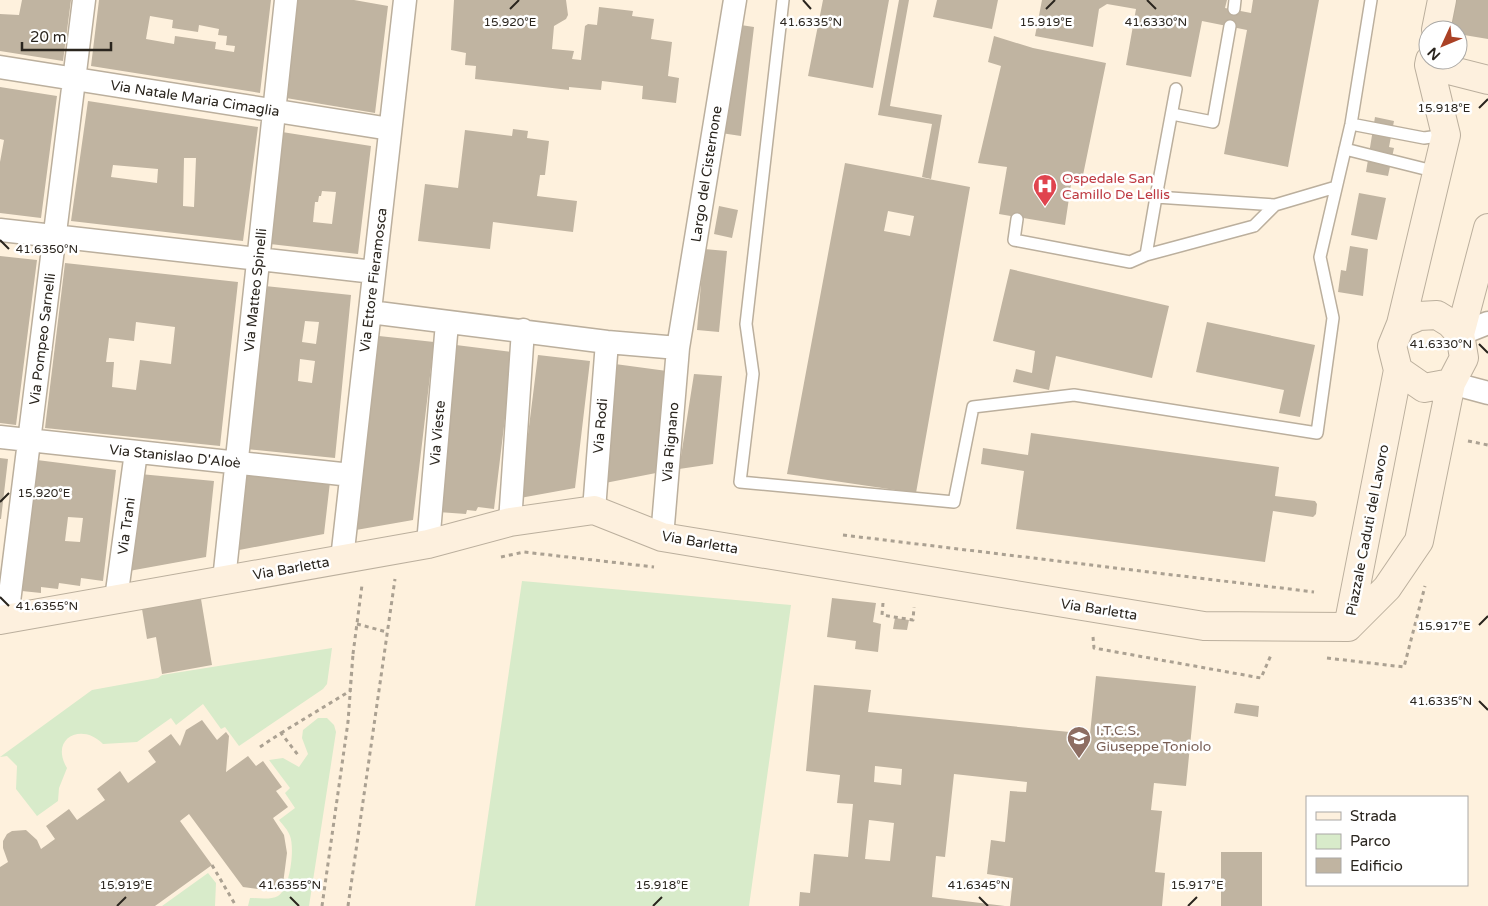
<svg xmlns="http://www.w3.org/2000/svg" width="1488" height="906" viewBox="0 0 1488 906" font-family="'Varela Round',sans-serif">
  <rect width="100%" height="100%" fill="#fef1dd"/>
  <path fill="#d8ebca" d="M522,581L791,605L749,906H475Z
    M332,648L327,684L323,689L239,746L225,727L221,729L203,704L176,725L171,718L137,742L103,744C82,722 49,738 67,768L59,788L58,801L37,816L16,789L17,766L7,756L0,757L92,690L158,678L162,675Z
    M318,718H327L334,725L336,732L309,906H248L250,898C258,898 271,900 278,896C290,889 295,849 290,836C288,830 283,825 279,820L295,808L285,793L290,788L269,760L283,758L299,767L308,754L302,738L303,730Z
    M208,873L216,883L215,906H162Z"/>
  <path fill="#c0b4a1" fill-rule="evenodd" d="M22,0H71L63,61L0,51V14L19,15Z
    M99,0H271L260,93L91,66ZM150,16L173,20L172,28L198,32L199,25L219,29L218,35L227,36L226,45L235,46L234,52L215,49L216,42L175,36L174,44L146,39Z
    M296,0H354L388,6L375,113L286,98Z
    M454,0H566L568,15L566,19L554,26L552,49L574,51L572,59L581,60L585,26L588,24L597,25L599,7L633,11L632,16L654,19L651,39L672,42L668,76L679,78L676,103L642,99L643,86L602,81L601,90L569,87V90L475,79L476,66L465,65L466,53L451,50Z
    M823,0H889L873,88L808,76Z
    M899,0H909L890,106L942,115L931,179L922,177L932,124L878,115Z
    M937,0H998L992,29L933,17Z
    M1042,0H1227L1225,8L1251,13L1253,0H1319L1288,167L1224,154L1247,30L1202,21L1191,77L1126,65L1136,9L1107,4L1099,9L1093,47L1035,36Z
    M1451,0H1488V39L1458,34V30H1444Z
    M734,24L754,27L741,136L721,133Z
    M994,36L1033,48L1106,63L1082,180L1072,178L1065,225L999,214L1007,167L978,163L1001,66L988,62Z
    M0,87L57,96L41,218L0,213V162L4,140L0,139Z
    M88,101L258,127L243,241L71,221ZM184,158H196L194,207L183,206ZM113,165L158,169L157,183L111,177Z
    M1375,117L1394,121L1389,147L1394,148L1388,176L1366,172Z
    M513,129L528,131L527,138L549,141L545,175H540L537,196L577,201L573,232L493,222L490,249L418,241L425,184L458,188L465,130L512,136Z
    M282,132L371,146L358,254L270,244ZM322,191L336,192L332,224L313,222L315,202H318L319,196H321Z
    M845,163L970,187L916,493L787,474ZM888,211L914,216L910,236L884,231Z
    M1359,193L1386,198L1377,240L1351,235Z
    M719,206L738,210L732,238L714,234Z
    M1350,246L1368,249L1363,296L1338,292L1341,270L1346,271Z
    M704,249L727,251L719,332L697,330Z
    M0,256L37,260L16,425L0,423Z
    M65,263L238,282L220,446L45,428ZM136,322L175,327L171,364L140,360L136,390L112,387L114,362H106L109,338L134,341Z
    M1010,269L1169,306L1152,378L1056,356L1049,390L1013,382L1016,369L1032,373L1035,351L993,341Z
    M265,286L351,295L335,458L246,449ZM305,321L319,322L316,344L302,342ZM300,359L315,361L312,383L298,381Z
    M1207,322L1315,345L1300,417L1279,413L1284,390L1196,372Z
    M379,336L434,342L413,520L356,530Z
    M456,345L513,352L494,509L478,507L476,511L467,510L466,514L438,512Z
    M538,355L590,361L575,488L520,498Z
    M615,364L667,371L656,473L600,484Z
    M694,374L722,376L713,464L679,469Z
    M1031,433L1279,467L1275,496L1315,501L1317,504L1316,514L1313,517L1273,511L1265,562L1016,529L1024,471L981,464L983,448L1028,455Z
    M0,458L8,459L1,519H0Z
    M37,460L116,470L103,581L81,578L80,586L59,583L58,589L41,587V593L22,591ZM68,517L83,518L80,542L65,541Z
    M244,472L330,482L324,534L234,551Z
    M140,474L214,481L206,557L129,571Z
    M832,598L876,603L873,622L881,624L878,652L855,649L856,641L827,637Z
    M201,599L212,665L162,674L156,637L147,639L142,609Z
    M895,618L909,620L907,630L893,629Z
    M1096,676L1196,686L1186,786L1154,783L1151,810L1162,811L1155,872L1165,873L1162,906H1010L1013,878L987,874L991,840L1005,842L1010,791L1026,792L1027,782L954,774L945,857L936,856L932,897L1005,906H799L800,892L810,893L814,854L848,857L853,804L837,803L840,775L806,771L814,685L871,690L868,712L1090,734ZM875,766L902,769L901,785L874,782ZM869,820L894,823L890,861L865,859Z
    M1236,703L1259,706L1258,717L1234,713Z
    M202,720L217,740L226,732L229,736L226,772L248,756L256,766L263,761L282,787L276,791L288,807L273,818L284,835L287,853L283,884L278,889L272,891L243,887L189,814L180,821L212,865L155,906H0V867L8,862L3,848V841L7,834L12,831L26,830L37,840L41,849L55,839L46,826L69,809L77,820L105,800L97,789L120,771L128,783L156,762L148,751L171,734L180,746L186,730Z
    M1221,852H1262V906H1221Z"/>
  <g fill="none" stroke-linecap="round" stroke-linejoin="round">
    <g stroke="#bbaf9d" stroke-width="14">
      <path id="lane" d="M783,0L746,324L753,374L740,482L954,502L973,407L1074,395L1317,433L1333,318L1320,257L1351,124L1371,0
        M1234,9L1235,0
        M1172,114L1213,122L1230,26
        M1351,124L1424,138L1446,135
        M1345,149L1437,172
        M1156,197L1176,89
        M1275,205L1254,226L1146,255L1156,197L1275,205L1336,187
        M1017,219L1014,240L1130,262L1146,255"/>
    </g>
    <g stroke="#bbaf9d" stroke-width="25">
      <path id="street" d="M0,67L390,129
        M0,230L374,272
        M370,312L607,342L678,348
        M1460,334L1488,323
        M1451,383L1488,393
        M0,437L351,475
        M594,510L607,342
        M510,522L523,330
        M662,537L678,348L735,0
        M428,544L447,323
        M342,559L405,0
        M224,580L286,0
        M116,599L136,452
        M7,618L84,0"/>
    </g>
    <g stroke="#bbaf9d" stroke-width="30">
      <path id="secondary" d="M1436,30L1442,0
        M1429,65L1488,80
        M1401,324L1446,135L1429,65L1430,60
        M1460,334L1488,228
        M0,620L428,544L510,522L594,510L662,537L1204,626L1348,627
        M1348,627L1398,370L1392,346L1401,324L1419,316L1437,315L1450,323L1460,334L1464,358L1451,383L1424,388L1398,370
        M1348,627L1387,588L1419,541L1451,383"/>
    </g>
    <path stroke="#aba192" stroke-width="3" stroke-dasharray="4 4" stroke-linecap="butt" d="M1468,441L1488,445
      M843,535L1314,592
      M501,557L524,552L654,567
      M883,603L882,615L913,620L914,607
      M357,624L387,632
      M1093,637L1094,648L1261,678L1271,655
      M353,654L362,585
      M1327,658L1404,667L1425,586
      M281,733L350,691L353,654L348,722L322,906
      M260,747L281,733L298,755
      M212,865L236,906
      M348,906L395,579"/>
    <use href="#lane" stroke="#fff" stroke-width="11"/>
    <use href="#street" stroke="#fff" stroke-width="22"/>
    <use href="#secondary" stroke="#fdf0de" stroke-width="28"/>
  </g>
  <path fill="none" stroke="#2a251e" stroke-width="2" d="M803,0L811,9M1147,0L1156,9M510,9L519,0M1046,9L1055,0M1479,108L1488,99M0,240L9,249M1479,344L1488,353M0,502L9,493M0,597L9,606M1479,625L1488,616M1479,701L1488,710M290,897L299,906M979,897L988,906M117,906L126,897M653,906L662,897M1188,906L1197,897"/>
  <defs>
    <g id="hospital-pin" transform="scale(1.25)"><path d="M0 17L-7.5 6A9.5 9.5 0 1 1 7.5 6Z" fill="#e0444e" stroke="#fff"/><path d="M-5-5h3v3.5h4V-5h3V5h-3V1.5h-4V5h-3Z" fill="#fff"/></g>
    <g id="school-pin" transform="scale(1.25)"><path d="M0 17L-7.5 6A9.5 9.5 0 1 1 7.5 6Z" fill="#8d6e63" stroke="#fff"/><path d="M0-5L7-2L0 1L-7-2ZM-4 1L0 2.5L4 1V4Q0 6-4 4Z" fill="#fff"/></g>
  </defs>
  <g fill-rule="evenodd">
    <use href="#hospital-pin" x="1045" y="186"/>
    <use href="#school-pin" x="1079" y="738"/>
  </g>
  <g text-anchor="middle" stroke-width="5" stroke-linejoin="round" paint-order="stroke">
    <g font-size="14" fill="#2a251e" stroke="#fff">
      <text transform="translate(195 98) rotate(9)" y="5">Via Natale Maria Cimaglia</text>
      <text transform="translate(706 174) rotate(-81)" y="5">Largo del Cisternone</text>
      <text transform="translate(373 280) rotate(-83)" y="5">Via Ettore Fieramosca</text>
      <text transform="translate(255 290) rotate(-84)" y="5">Via Matteo Spinelli</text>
      <text transform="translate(42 339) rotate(-83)" y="5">Via Pompeo Sarnelli</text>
      <text transform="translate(600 426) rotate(-85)" y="5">Via Rodi</text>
      <text transform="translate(437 433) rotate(-85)" y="5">Via Vieste</text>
      <text transform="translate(670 442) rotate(-85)" y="5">Via Rignano</text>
      <text transform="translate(175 456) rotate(6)" y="5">Via Stanislao D'Aloè</text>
      <text transform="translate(126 526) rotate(-82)" y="5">Via Trani</text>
      <text transform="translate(1367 530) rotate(-79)" y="5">Piazzale Caduti del Lavoro</text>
      <text transform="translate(700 542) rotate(10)" y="5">Via Barletta</text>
      <text transform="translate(291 568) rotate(-10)" y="5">Via Barletta</text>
      <text transform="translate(1099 609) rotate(9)" y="5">Via Barletta</text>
    </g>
    <g font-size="14" fill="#be3a42" stroke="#fff" text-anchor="start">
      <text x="1062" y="183">Ospedale San<tspan x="1062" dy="16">Camillo De Lellis</tspan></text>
    </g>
    <g font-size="14" fill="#785e54" stroke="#fff" text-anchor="start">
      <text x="1096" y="735">I.T.C.S.<tspan x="1096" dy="16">Giuseppe Toniolo</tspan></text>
    </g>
  </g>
  <g font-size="12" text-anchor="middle" fill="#2a251e" stroke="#fff" stroke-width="5" stroke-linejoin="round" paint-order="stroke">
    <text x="510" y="26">15.920°E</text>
    <text x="1046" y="26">15.919°E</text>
    <text x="811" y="26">41.6335°N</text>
    <text x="1156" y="26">41.6330°N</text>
    <text x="1444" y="112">15.918°E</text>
    <text x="47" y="253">41.6350°N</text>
    <text x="1441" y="348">41.6330°N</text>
    <text x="44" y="497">15.920°E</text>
    <text x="47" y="610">41.6355°N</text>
    <text x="1444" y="630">15.917°E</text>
    <text x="1441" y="705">41.6335°N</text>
    <text x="290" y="889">41.6355°N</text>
    <text x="979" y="889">41.6345°N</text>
    <text x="126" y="889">15.919°E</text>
    <text x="662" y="889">15.918°E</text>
    <text x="1197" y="889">15.917°E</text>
  </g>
  <rect x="1306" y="796" width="162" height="90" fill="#ffffff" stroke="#aaa8a5"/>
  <rect x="1316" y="812" width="25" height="8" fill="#fdf0de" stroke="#aaa8a5"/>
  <text x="1350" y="821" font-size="15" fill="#2a251e">Strada</text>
  <rect x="1316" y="834" width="25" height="15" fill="#d8ebca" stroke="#aaa8a5"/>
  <text x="1350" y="846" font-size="15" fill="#2a251e">Parco</text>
  <rect x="1316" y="858" width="25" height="15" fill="#c0b4a1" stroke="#aaa8a5"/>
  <text x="1350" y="871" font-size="15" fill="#2a251e">Edificio</text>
  <g transform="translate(1443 45) rotate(226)"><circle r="24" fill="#ffffff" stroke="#aaa8a5"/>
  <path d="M0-4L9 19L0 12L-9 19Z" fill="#aa4125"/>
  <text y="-8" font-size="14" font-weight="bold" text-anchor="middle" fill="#2a251e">N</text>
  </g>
  <path d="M22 42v8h89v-8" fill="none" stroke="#2a251e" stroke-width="2.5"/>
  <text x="30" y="42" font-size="15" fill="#2a251e" stroke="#ffffff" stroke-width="4" paint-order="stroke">20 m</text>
</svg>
